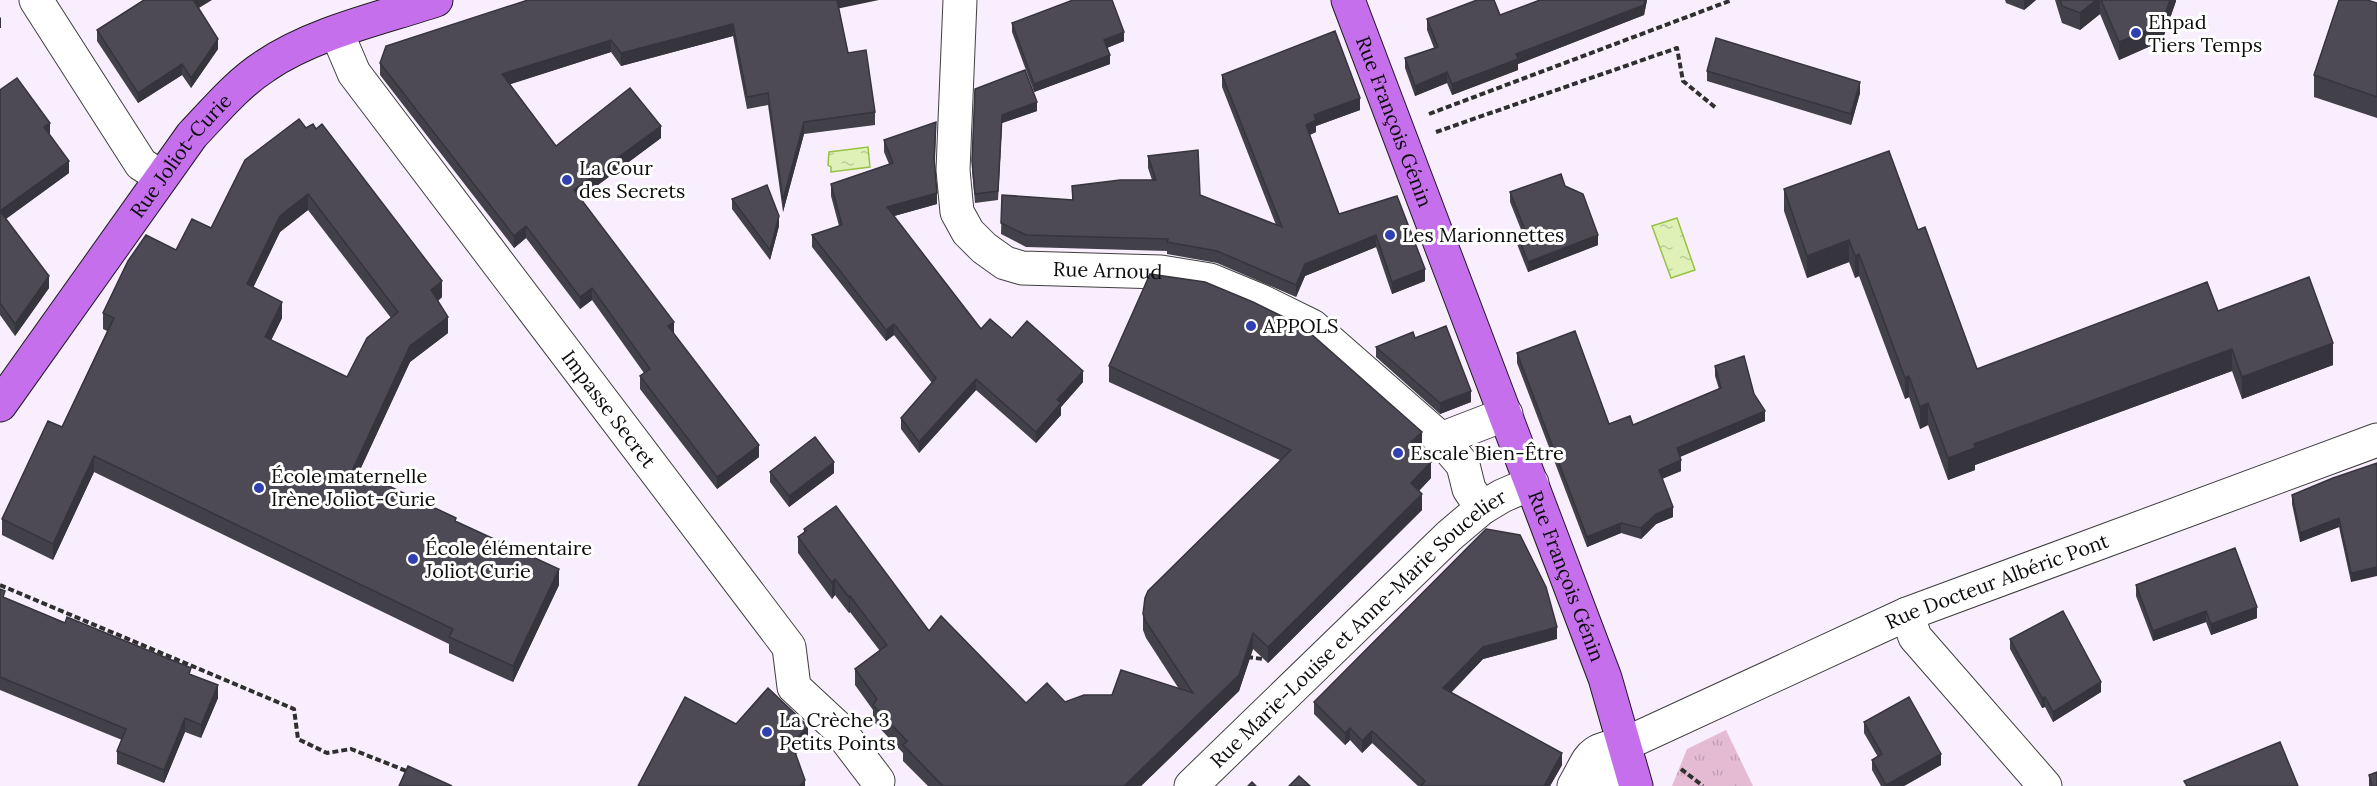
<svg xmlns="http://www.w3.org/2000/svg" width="2377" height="786" viewBox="0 0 2377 786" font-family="Lora,serif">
  <defs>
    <pattern id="park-tufts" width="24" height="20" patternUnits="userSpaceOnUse" patternTransform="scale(1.5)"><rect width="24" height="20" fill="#e5bbd4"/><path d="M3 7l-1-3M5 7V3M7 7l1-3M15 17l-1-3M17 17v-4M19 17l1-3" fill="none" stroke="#c3a0b5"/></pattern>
    <pattern id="water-ripples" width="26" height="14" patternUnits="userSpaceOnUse" patternTransform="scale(1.5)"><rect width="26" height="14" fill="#dff1b7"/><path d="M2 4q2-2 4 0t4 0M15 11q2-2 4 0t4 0" fill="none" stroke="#becd9c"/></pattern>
  </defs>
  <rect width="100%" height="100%" fill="#f9eefe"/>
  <path fill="url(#park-tufts)" d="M1726,730L1753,786H1672L1687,749Z"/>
  <path fill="url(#water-ripples)" stroke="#98c244" stroke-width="1.5" d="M868,147L870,167L831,172V167L828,165L829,152Z
    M1677,218L1695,270L1671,278L1652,226Z"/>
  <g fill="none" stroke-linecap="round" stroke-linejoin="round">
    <g stroke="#404040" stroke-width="35">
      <g id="minor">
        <path d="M36,0L141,164L161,177"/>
        <path id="s1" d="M960,0L953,170L957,212L968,232L984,248L1005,263L1022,268L1161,272L1210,280L1261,301L1312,326L1441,439L1506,414"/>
        <path id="s2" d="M337,33L354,73L789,647L794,687L837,727L878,781"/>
        <path d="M1441,439L1463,465L1469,489L1482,508"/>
        <path d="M1907,614L1915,637L2045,786"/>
        <path id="s3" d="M1191,786L1449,536L1482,508L1502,496L1532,483"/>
        <path id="s4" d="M1574,786C1593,753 1586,752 1625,744L1907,614L2377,440"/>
        <path d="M1607,786L1625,744"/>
      </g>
    </g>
    <g stroke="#1e1e1e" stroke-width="35">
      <g id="major">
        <path id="s5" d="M1348,0L1605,678L1636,786"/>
        <path id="s6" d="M0,405L192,135C215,111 237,84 265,66C313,33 382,18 436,0"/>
      </g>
    </g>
    <path stroke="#2f2f2f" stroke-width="4" stroke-dasharray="6 3" stroke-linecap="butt" d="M1429,114L1732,0
      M1436,132L1677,48L1683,81L1716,108
      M0,585L294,709L298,739L327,753L351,749L409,772
      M1247,657L1263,659L1266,656
      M1681,769L1703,786"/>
    <use href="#minor" stroke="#fff" stroke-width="33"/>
    <use href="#major" stroke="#c66fed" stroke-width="33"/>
  </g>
  <path fill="#424049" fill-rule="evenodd" d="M1540,0H1647L1644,15L1518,64V70L1452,95L1447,83L1415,96L1405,68V58L1434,48L1427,30V19L1500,15Z
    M2005,0H2036L2024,10L2006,3Z
    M2055,0H2176V1L2162,41L2119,60L2100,14L2080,30L2062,23Z
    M2377,3V118L2314,97V75Z
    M199,8L218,49L191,88L182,75L138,103L97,41V30Z
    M839,9L848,53L875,112V125L804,134L783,212L768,105L747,109L733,36L621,66L611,52L510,84L556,146L661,138L580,198L759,457L717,489L640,389V376L644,373L592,300L580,309L526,238L514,248L380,75V63Z
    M1012,23L1124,41L1107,48L1110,64L1034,92L1012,32Z
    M1707,71L1860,93L1851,125L1707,81Z
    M1222,75L1360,110L1316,126V132L1310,135L1339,214L1397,196L1425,281L1392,294L1376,247L1305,276L1296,297L1217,263L1167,254V251L1026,247L1001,234L1002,195L1072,200V186L1152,180L1148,168V156L1200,195L1276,225L1222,87Z
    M975,89L1037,111L1002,123L998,200L975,203L972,170Z
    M0,90L49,135L69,173L6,219L49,288L15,336L0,315Z
    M306,128L442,297L438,301L448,333L410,362L359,472L456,521L559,585L513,682L449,653V644L94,472L53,560L2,535V519L62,427L107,331L103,329V313L176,250L211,228ZM308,210L391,318L347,377L271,340L282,318L253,288L280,232Z
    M936,134L935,162L937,204L894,216L981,329L1012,338L1083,382L1061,407V415L1036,443L976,390L919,453L901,429V418L932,383L894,335L886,341L812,247V235L839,226L831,196V184L889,164L884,152V140Z
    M1565,186L1598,245L1528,272L1517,244V233L1522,232L1510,202V192Z
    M1784,189L1918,230L1977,369L2218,311L2333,365L2242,399L2232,371L1975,465V470L1948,480L1928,425L1920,429L1909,397L1905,399L1859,276L1855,278L1849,262L1807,278L1784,211Z
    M732,199L779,226L770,260L732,209Z
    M1376,347L1471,402L1440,414L1376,357Z
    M1517,353L1609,424L1633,425L1719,389L1715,376V366L1754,394L1765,421L1680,457L1681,471L1662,479L1673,517L1656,524L1641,539L1621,533L1587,547L1517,363Z
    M1109,366L1422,448L1419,450L1431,478L1419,491L1422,510L1268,663L1253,649L1239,691L1141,786H928L903,761V753L873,721V710L855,685V669L880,651L850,612L849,613L835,595L832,599L798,553V537L804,532V529L929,631L1026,703L1065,702L1112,695L1179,689L1146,638L1143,630V614L1280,460L1109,382Z
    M2377,463L2351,582L2339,527L2300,542L2292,504V495Z
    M770,472L834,473L789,507L770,482Z
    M2136,585L2257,618L2211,635L2206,622L2153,641L2136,596Z
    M0,589L5,598L191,674L218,698L201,738L185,732L164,783L117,764V751L122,740L0,690Z
    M1557,639L1483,659L1451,693L1562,765L1550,786H1418L1372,743L1362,753L1350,740L1345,745L1314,714V702Z
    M2010,639L2101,692L2053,722L2045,707L2042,708L2010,649Z
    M1864,722L1941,765L1904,786H1881L1872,770V760L1878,757L1864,733Z
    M2369,775L2377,786H2369Z"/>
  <path fill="#36343c" d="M195,0H212L194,11V1Z
    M836,0H879L836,9Z
    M1645,0H1647L1644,15L1518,64V70L1452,95V84L1516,54Z
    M2024,0H2036L2024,10Z
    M2096,0H2100V14L2080,30V13Z
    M2170,0H2176V1L2162,41L2119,60V42Z
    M1,17V28H0V18Z
    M733,24V36L621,66V53Z
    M1124,32V41L1104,49V40Z
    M218,39V49L191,88V78Z
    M611,40V52L502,87V74Z
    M1110,55V64L1034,92V84Z
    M182,64V75L138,103V93Z
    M1447,72V83L1415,96V86Z
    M1860,82V93L1851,125V114Z
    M1360,98V110L1316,126V132L1306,136V125L1314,115Z
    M1037,102V111L1002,123L998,200L1002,115Z
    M804,122V134L783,212V200Z
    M50,123V135L44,127Z
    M661,126V138L574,203V190Z
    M69,161V173L0,223V211Z
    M937,193V204L887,218V207Z
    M308,194V210L280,232L247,300V284L280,216Z
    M779,216V226L770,260V250Z
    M526,226V238L514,248V236Z
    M1376,235V247L1305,276L1296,297V285L1305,264Z
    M1598,235V245L1528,272V262Z
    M1849,240V262L1807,278V256Z
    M1859,254V276L1855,278V256Z
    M1425,269V281L1392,294V282Z
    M49,276V288L15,336V324Z
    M442,281V297L431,306V290Z
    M592,288V300L580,309V297Z
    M282,302V318L265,353V337Z
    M448,317V333L410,362L353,485V469L410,346Z
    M674,322V334L668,326Z
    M894,324V335L886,341V330Z
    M2333,343V365L2242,399V377Z
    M2232,349V371L1975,465V470L1948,480V458L1974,444Z
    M1083,371V382L1061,407V415L1036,443V432L1057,400Z
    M1909,376V397L1905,399V378Z
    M976,379V390L919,453V442Z
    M1471,391V402L1440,414V403Z
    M1928,403V425L1920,429V407Z
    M1765,411V421L1677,458V448Z
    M1422,432V448L1411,458V442Z
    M759,445V457L717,489V477Z
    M94,456V472L53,560V544Z
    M1681,460V471L1659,480V470Z
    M834,462V473L789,507V496Z
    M1431,462V478L1411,499V483Z
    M1422,494V510L1268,663V647Z
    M1673,507V517L1656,524L1641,539V528L1656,514Z
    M2339,518V527L2300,542V533Z
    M1621,523V533L1587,547V537Z
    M2377,567V576L2351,582V573Z
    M559,569V585L513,682V666Z
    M835,579V595L832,599V583Z
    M850,596V612L849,613V597Z
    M2257,607V618L2211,635V624Z
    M2206,611V622L2153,641V631Z
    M1557,627V639L1483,659L1443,700V688L1483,647Z
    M1253,633V649L1239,691L1141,786H1124Z
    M2101,682V692L2053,722V712Z
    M218,685V698L201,738V725Z
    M2045,697V707L2042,708V698Z
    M185,718V732L164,783V770Z
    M808,726V740L792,759V744Z
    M1350,728V740L1345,745V733Z
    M1372,731V743L1362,753V741Z
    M1562,753V765L1550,786H1544Z
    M1941,754V765L1904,786H1886Z
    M805,780V786H800Z"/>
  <path fill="#4d4a55" stroke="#36343c" stroke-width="1.5" fill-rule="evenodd" d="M144,0H195L194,1L218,39L191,78L182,64L138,93L97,30Z
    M528,0H837L848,53L866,50L875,112L804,122L783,200L768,93L747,97L733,24L621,53L611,40L502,74L556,146L630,88L661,126L574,190L674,322L668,326L759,445L717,477L640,376L650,369L592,288L580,297L526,226L514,236L380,63L386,46Z
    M1073,0H1112L1124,32L1104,40L1110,55L1034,84L1012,23Z
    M1477,0H1494L1500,15L1540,0H1645L1644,5L1516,54L1518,59L1452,84L1447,72L1415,86L1405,58L1438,47L1427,19Z
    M2060,0H2096L2080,13L2062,6Z
    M2101,0H2170L2162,24L2119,42Z
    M2339,0H2367L2377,3V97L2314,75Z
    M1335,31L1360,98L1314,115L1316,120L1306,125L1339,214L1397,196L1425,269L1392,282L1376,235L1305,264L1296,285L1217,251L1167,242L1168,239L1026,235L1001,223L1002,195L1073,200L1072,186L1120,180H1156L1148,156L1198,150L1200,195L1282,227L1222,75Z
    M1716,38L1860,82L1851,114L1707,71Z
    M1025,70L1037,102L1002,115L998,191L975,194L972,161L975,89Z
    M17,78L50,123L44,127L69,161L0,211L49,276L15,324L0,303V90Z
    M299,119L306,128L313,124L316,129L322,124L442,281L431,290L448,317L410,346L353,469L456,518L455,521L559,569L513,666L449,637L453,629L94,456L53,544L2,519L48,421L62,427L114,318L103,313L128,261L146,235L176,250L192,219L211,228L245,160ZM308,194L398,312L367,338L347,377L265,337L282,302L247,284L280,216Z
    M936,122L934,158L937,193L887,207L981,329L990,319L1012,338L1027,321L1083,371L1057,400L1061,403L1036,432L976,379L919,442L901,418L936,378L894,324L886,330L812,235L842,225L831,184L893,163L884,140Z
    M1889,151L1918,230L1925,227L1977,369L2207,282L2218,311L2309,277L2333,343L2242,377L2232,349L1974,444L1975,448L1948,458L1928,403L1920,407L1909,376L1905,378L1859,254L1855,256L1849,240L1807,256L1784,189Z
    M1561,174L1565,186L1583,194L1598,235L1528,262L1517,233L1525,230L1510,192Z
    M767,185L779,216L770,250L732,199Z
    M1150,274L1205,282L1253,302L1302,326L1422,432L1411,442L1431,462L1411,483L1422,494L1268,647L1253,633L1239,675L1124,786H943L903,745L907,741L873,705L877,699L855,669L887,645L850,596L849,597L835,579L832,583L798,537L806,531L804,529L836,506L929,631L941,616L1026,703L1047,683L1065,702L1084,695H1112L1121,670L1193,693L1146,622L1143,614L1145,598L1148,591L1291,450L1109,366Z
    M1446,326L1471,391L1440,403L1376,347L1413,332L1415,338Z
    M1575,331L1609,424L1630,416L1633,425L1721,388L1715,366L1744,356L1754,394L1765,411L1677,448L1681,460L1659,470L1673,507L1656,514L1641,528L1621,523L1587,537L1517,353Z
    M815,437L834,462L789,496L770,472Z
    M2377,463V567L2351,573L2339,518L2300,533L2292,495L2333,478Z
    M1486,529L1520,535L1546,587L1557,627L1483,647L1443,688L1562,753L1544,786H1421L1425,781L1372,731L1362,741L1350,728L1345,733L1314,702Z
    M2235,548L2257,607L2211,624L2206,611L2153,631L2136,585Z
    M0,589L5,591L3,597L65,623L67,617L191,668L189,674L218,685L201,725L185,718L164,770L117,751L126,729L0,677Z
    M2063,611L2101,682L2053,712L2045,697L2042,698L2010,639Z
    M768,688L808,726L792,744L805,780L800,786H638L685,697L736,724Z
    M1909,697L1941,754L1886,785L1872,760L1882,754L1864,722Z
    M2280,742L2298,786H2187L2184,781Z
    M408,766L452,786H399Z
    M2377,772V786H2372L2369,775Z
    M1299,776L1310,786H1289Z
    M1252,782L1256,786H1248Z"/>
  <g fill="#303fb1" stroke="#fff" stroke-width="2">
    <circle cx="2136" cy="33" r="6"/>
    <circle cx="567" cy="180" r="6"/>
    <circle cx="1390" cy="235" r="6"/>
    <circle cx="1251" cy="326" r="6"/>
    <circle cx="1398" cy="453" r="6"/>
    <circle cx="259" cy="488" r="6"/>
    <circle cx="413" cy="559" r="6"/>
    <circle cx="767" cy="732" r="6"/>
  </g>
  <g text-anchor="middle" stroke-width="6" stroke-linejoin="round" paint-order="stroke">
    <g font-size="20" fill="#0d0d0d" stroke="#fff" text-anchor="start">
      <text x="2148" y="29">Ehpad<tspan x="2148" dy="23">Tiers Temps</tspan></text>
      <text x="579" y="175">La Cour<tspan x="579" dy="23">des Secrets</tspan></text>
      <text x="1402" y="242">Les Marionnettes</text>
      <text x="1263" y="333">APPOLS</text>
      <text x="1410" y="460">Escale Bien-Être</text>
      <text x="271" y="483">École maternelle<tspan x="271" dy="23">Irène Joliot-Curie</tspan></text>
      <text x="425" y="555">École élémentaire<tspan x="425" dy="23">Joliot Curie</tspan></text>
      <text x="779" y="727">La Crèche 3<tspan x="779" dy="23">Petits Points</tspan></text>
    </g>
    <g font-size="20" fill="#0d0d0d" stroke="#fff">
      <text dy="7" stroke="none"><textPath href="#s5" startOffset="130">Rue François Génin</textPath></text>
      <text dy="7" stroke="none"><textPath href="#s6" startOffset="308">Rue Joliot-Curie</textPath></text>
      <text dy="7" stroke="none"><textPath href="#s1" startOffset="387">Rue Arnoud</textPath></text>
      <text dy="7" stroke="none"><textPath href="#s2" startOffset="465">Impasse Secret</textPath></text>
      <text dy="7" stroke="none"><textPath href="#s5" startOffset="616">Rue François Génin</textPath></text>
      <text dy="7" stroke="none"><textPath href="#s4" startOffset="477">Rue Docteur Albéric Pont</textPath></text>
      <text dy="7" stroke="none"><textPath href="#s3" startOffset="230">Rue Marie-Louise et Anne-Marie Soucelier</textPath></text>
    </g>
  </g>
</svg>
